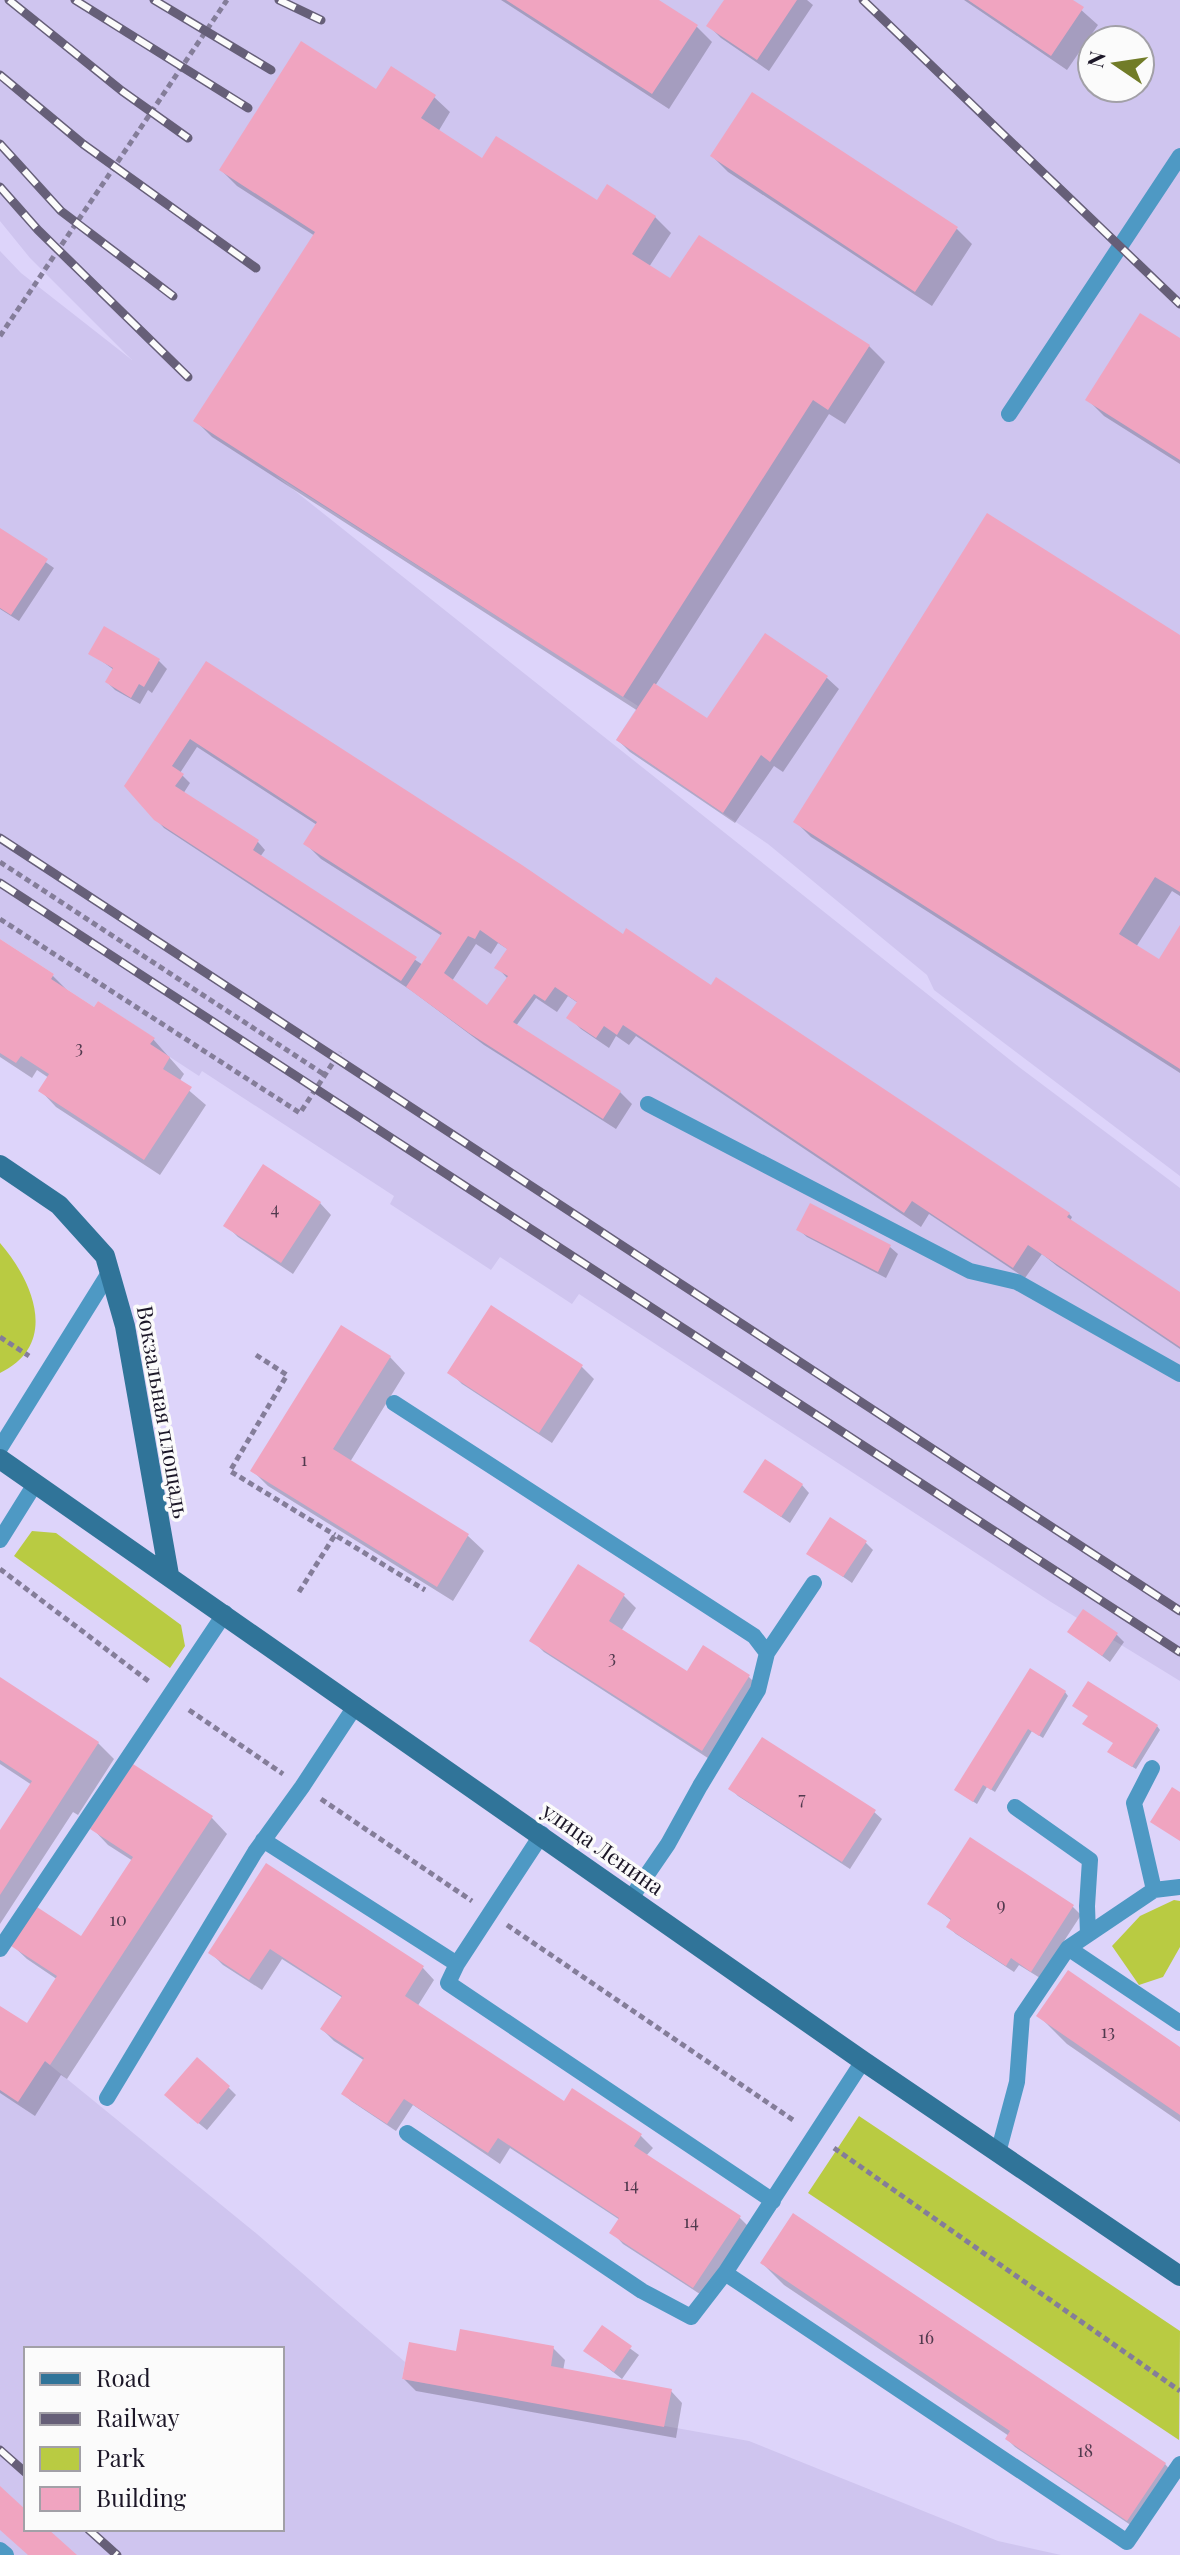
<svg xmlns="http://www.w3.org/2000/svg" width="1180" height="2555" viewBox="0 0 1180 2555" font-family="'Playfair Display',serif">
  <rect width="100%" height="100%" fill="#ddd4fa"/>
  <path fill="#cfc5ef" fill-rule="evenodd" d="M0,0H1180V1176L934,990L927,975L768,844L616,740L638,706L275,475L1019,1067L1180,1188V1681L1051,1602L579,1294L572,1304L500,1257L491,1270L390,1204L394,1196L202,1071L199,1076L150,1044L154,1038L98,1001L94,1007L51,979L54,974L0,939V251L21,273L132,360L30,258L0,221ZM1092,40H1140V88H1092Z
    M45,2061L257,2234L405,2362L402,2379L749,2441L998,2541L1061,2555H0V2090ZM26,2349H282V2529H26Z"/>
  <path fill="#b9cb42" d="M0,1243C33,1281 60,1344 0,1373Z
    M32,1531L56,1533L181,1625L185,1646L170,1668L14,1556Z
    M1174,1900L1180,1901V1947L1163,1977L1139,1985L1112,1946L1140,1916Z
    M859,2116L1180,2331L1179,2440L808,2193Z"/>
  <path fill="#0003" fill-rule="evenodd" d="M501,0H656L696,26L712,42L669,109Z
    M726,0H807L813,5L769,71L721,38L709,26Z
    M964,0H1070L1098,25L1067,70Z
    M376,92L434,97L450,112L438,132L483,160L597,203L655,217L671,233L649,267L671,281L699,237L869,346L885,362L845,424L829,414L655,686L708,721L766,636L827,678L839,689L783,772L774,766L735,823L630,752L618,740L638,711L212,437L196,421L315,236L237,186L221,170Z
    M712,156L957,229L972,244L932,306L728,172Z
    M1180,340V464L1104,416L1088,400Z
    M0,530L54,568L19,621L0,609Z
    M1180,637V896L1172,891L1136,947L1160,961L1180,929V1073L811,837L796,822Z
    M91,653L159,661L167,669L152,693L148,690L140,704L115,690L107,682L114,670Z
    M206,663L623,937L1069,1214L1072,1217L1070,1221L1180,1294V1349L1057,1266L1042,1254L1025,1278L929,1214L921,1227L636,1036L629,1045L616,1036L609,1048L581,1029L569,1017L578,1003L568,996L557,1012L536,998L516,1026L620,1092L632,1104L616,1129L484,1045L412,991L164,828L126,786ZM197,747L317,825L306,844L321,859L442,936L423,965L260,857L265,850L258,842L183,794L190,783L180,773ZM498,943L509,950L497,967L508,979L486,1007L452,981L476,944L491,954Z
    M0,941L53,976L68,991L94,1010L153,1039L184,1074L179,1082L206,1105L160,1175L56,1107L41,1091L49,1078L37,1070L32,1078L0,1057Z
    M320,1203L331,1215L293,1274L238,1237L226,1225Z
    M799,1230L890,1247L898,1254L886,1278L807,1237Z
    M492,1308L582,1367L594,1379L552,1443L462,1384L450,1372Z
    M390,1357L405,1373L350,1462L468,1536L484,1551L453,1601L268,1486L253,1471Z
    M802,1485L809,1493L790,1523L745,1492Z
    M865,1542L873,1550L852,1583L809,1553Z
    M579,1567L624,1596L636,1608L621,1631L688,1673L749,1677L761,1689L714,1762L544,1652L532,1640Z
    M1070,1632L1116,1634L1124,1642L1110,1662Z
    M0,1679L98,1743L114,1759L78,1815L73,1812L0,1924V1834L32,1785L0,1764Z
    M1065,1692L1068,1696L1043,1738L1032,1731L995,1792L987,1787L977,1804L960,1793Z
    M1157,1726L1160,1730L1136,1769L1113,1755L1115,1743Z
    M731,1789L874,1812L882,1819L850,1869L738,1796Z
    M212,1818L227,1834L67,2079L61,2075L35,2116L0,2093V2008L27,2026L58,1980L27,1959L11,1944L82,1939L133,1861L108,1845L93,1829Z
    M971,1840L1073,1907L1081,1915L1040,1978L1019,1965L1014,1972L956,1934L948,1927L952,1921L929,1903Z
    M267,1866L423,1968L434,1980L417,2007L564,2104L641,2136L653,2148L646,2156L739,2217L751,2229L706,2298L623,2244L612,2232L620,2220L510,2148L500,2164L413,2105L396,2131L351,2101L343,2093L365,2061L334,2041L322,2029L343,1998L282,1959L262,1990L223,1965L211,1953Z
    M1039,2016L1180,2050V2122L1067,2044Z
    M228,2087L236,2095L207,2130L174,2103Z
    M762,2263L1165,2464L1172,2472L1135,2528L1015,2447L1007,2439L1009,2436L784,2285Z
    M602,2328L639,2355L622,2379L586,2351Z
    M553,2348L565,2360L563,2371L671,2391L682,2403L676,2438L416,2391L404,2379L457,2353Z"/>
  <path fill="#f0a4c0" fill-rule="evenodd" d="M506,0H659L698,25L652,94Z
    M724,0H797L757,60L706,26Z
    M968,0H1073L1084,7L1051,56Z
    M301,41L376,89L391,66L436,95L421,118L482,158L496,136L597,200L607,184L656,216L632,254L670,278L699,235L870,345L828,410L813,400L623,697L193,421L315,232L219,170Z
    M752,92L958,227L915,292L710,156Z
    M1140,313L1180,338V460L1085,400Z
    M987,513L1180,635V892L1155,877L1119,934L1159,959L1180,925V1069L793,822Z
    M0,528L48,559L11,615L0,608Z
    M104,626L160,659L144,687L139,684L131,698L105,682L113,668L88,654Z
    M765,633L828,676L770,762L761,755L723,813L616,740L654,683L707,718Z
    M206,661L522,865L623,934L626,928L711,985L716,977L1070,1213L1067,1217L1180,1292V1347L1028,1245L1013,1268L912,1201L904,1213L623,1025L617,1035L604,1026L596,1038L566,1018L577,1002L555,987L545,1001L534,994L513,1022L621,1091L603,1119L469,1033L406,987L442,933L303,844L317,822L190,739L172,766L184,774L175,786L259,840L253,850L417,957L401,981L154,820L124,786ZM480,930L507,949L494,968L508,976L487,1005L444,973L468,936L475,939Z
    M0,939L54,974L51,979L94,1007L98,1001L155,1038L150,1044L170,1057L163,1069L192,1087L144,1160L38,1091L49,1074L21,1056L16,1063L0,1053Z
    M263,1164L321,1202L281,1263L223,1226Z
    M810,1203L891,1245L878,1272L796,1230Z
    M491,1305L583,1365L539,1433L447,1373Z
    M341,1325L391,1356L333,1449L469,1534L437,1587L250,1471Z
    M765,1459L803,1484L781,1517L743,1492Z
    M830,1517L867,1541L843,1577L806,1554Z
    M578,1564L625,1594L609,1621L687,1671L703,1645L750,1675L702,1751L529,1641Z
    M1083,1609L1118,1633L1102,1656L1067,1632Z
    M1030,1668L1066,1691L1039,1736L1028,1729L991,1790L983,1785L973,1802L954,1790Z
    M0,1677L99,1742L0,1895V1830L32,1781L0,1760Z
    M1088,1681L1158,1725L1132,1767L1107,1752L1113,1743L1082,1724L1088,1716L1072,1706Z
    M762,1737L876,1810L842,1862L728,1789Z
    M133,1764L213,1816L50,2065L45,2061L18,2102L0,2090V2006L27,2023L57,1976L8,1944L34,1905L81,1936L133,1857L90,1829Z
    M1172,1787L1180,1792V1841L1150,1822Z
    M970,1837L1074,1905L1031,1972L1011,1958L1006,1966L946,1927L951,1919L927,1904Z
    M266,1863L424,1966L405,1996L564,2101L572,2088L642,2134L634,2146L741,2216L693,2288L609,2233L619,2218L498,2138L488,2153L404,2099L387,2124L341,2094L364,2058L320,2029L342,1996L270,1949L249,1980L208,1953Z
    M1068,1970L1180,2047V2115L1036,2016Z
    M197,2057L230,2086L198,2124L164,2095Z
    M793,2213L1166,2463L1127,2521L1005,2439L1010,2431L760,2263Z
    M602,2325L632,2346L614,2372L583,2351Z
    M460,2329L554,2346L551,2366L672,2389L664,2427L402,2379L409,2342L456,2351Z
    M0,2486L26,2510V2529H48L77,2555H28L0,2530Z"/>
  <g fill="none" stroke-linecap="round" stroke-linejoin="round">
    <path stroke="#847d99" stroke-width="5" stroke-dasharray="6 4" stroke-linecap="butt" d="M0,336L227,0
      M0,862L325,1075
      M0,919L300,1113L340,1052
      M0,1337L29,1356
      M256,1355L287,1375L230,1471L335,1535
      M0,1569L151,1683
      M299,1592L335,1535L425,1590
      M189,1710L283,1774
      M321,1799L472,1901
      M507,1925L796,2122
      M834,2148L1180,2391"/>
    <path stroke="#4e99c4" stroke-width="16" d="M1009,414L1180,156
      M648,1104L970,1271L1017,1282L1180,1374
      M394,1403L754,1636L767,1653L758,1690L700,1786L668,1844L631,1898
      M0,1448L109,1273
      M0,1540L35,1484
      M767,1653L814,1583
      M1152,1768L1134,1803L1154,1890
      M1015,1807L1090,1860L1087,1906L1088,1934
      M542,1834L457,1964L448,1983L773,2201
      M263,1840L457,1964
      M1180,1887L1154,1890L1068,1948L1180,2023
      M0,1949L225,1613
      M863,2061L725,2273L1127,2542L1180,2464
      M107,2098L255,1852L302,1787L356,1705
      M407,2133L642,2291L691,2317L725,2273
      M998,2153L1017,2082L1022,2016L1068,1948
      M0,2550L6,2555"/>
    <path stroke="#307499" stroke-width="20" d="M0,1165L59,1205L105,1256L125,1326L169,1575
      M0,1459L863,2061L1180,2276"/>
    <g stroke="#665f78" stroke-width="9">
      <path id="rail" d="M9,0L122,91L188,138
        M75,0L248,108
        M154,0L271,70
        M279,0L321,20
        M863,0L1180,304
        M0,75L83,144L256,268
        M0,144L61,211L173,296
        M0,187L38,230L188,377
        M0,838L1180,1611
        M0,883L1180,1652
        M0,2450L26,2473
        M88,2529L117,2555"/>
    </g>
    <use href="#rail" stroke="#fbfbfb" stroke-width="6" stroke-dasharray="18" stroke-linecap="butt"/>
  </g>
  <g text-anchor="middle" stroke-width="7" stroke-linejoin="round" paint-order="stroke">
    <g font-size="18" fill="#513a4e">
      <text x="79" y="1054">3</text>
      <text x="275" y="1215">4</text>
      <text x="304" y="1466">1</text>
      <text x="612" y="1664">3</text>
      <text x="802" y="1805">7</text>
      <text x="1001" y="1911">9</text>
      <text x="118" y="1926">10</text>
      <text x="1108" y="2038">13</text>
      <text x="631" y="2191">14</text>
      <text x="691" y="2228">14</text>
      <text x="926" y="2344">16</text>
      <text x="1085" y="2457">18</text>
    </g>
    <g font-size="22" fill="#1c1728" stroke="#fbfbfb">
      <text transform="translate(163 1412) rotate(80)" y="8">Вокзальная площадь</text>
      <text transform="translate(603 1849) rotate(35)" y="8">улица Ленина</text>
    </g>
  </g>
  <rect x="24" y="2347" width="260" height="184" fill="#fbfbfb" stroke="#a2a0a7" stroke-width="2"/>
  <rect x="40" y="2373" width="40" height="12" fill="#307499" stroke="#a2a0a7" stroke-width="2"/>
  <text x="96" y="2387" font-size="24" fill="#1c1728">Road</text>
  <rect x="40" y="2413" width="40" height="12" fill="#665f78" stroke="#a2a0a7" stroke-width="2"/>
  <text x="96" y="2427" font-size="24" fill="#1c1728">Railway</text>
  <rect x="40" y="2447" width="40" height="24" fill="#b9cb42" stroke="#a2a0a7" stroke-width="2"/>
  <text x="96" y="2467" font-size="24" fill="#1c1728">Park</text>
  <rect x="40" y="2487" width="40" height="24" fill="#f0a4c0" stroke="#a2a0a7" stroke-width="2"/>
  <text x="96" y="2507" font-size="24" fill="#1c1728">Building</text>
  <g transform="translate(1116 64) rotate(283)"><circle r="38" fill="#fbfbfb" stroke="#a2a0a7" stroke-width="2"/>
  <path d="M0-6L14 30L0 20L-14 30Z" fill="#717c28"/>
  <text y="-12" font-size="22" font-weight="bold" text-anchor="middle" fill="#1c1728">N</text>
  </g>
</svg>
